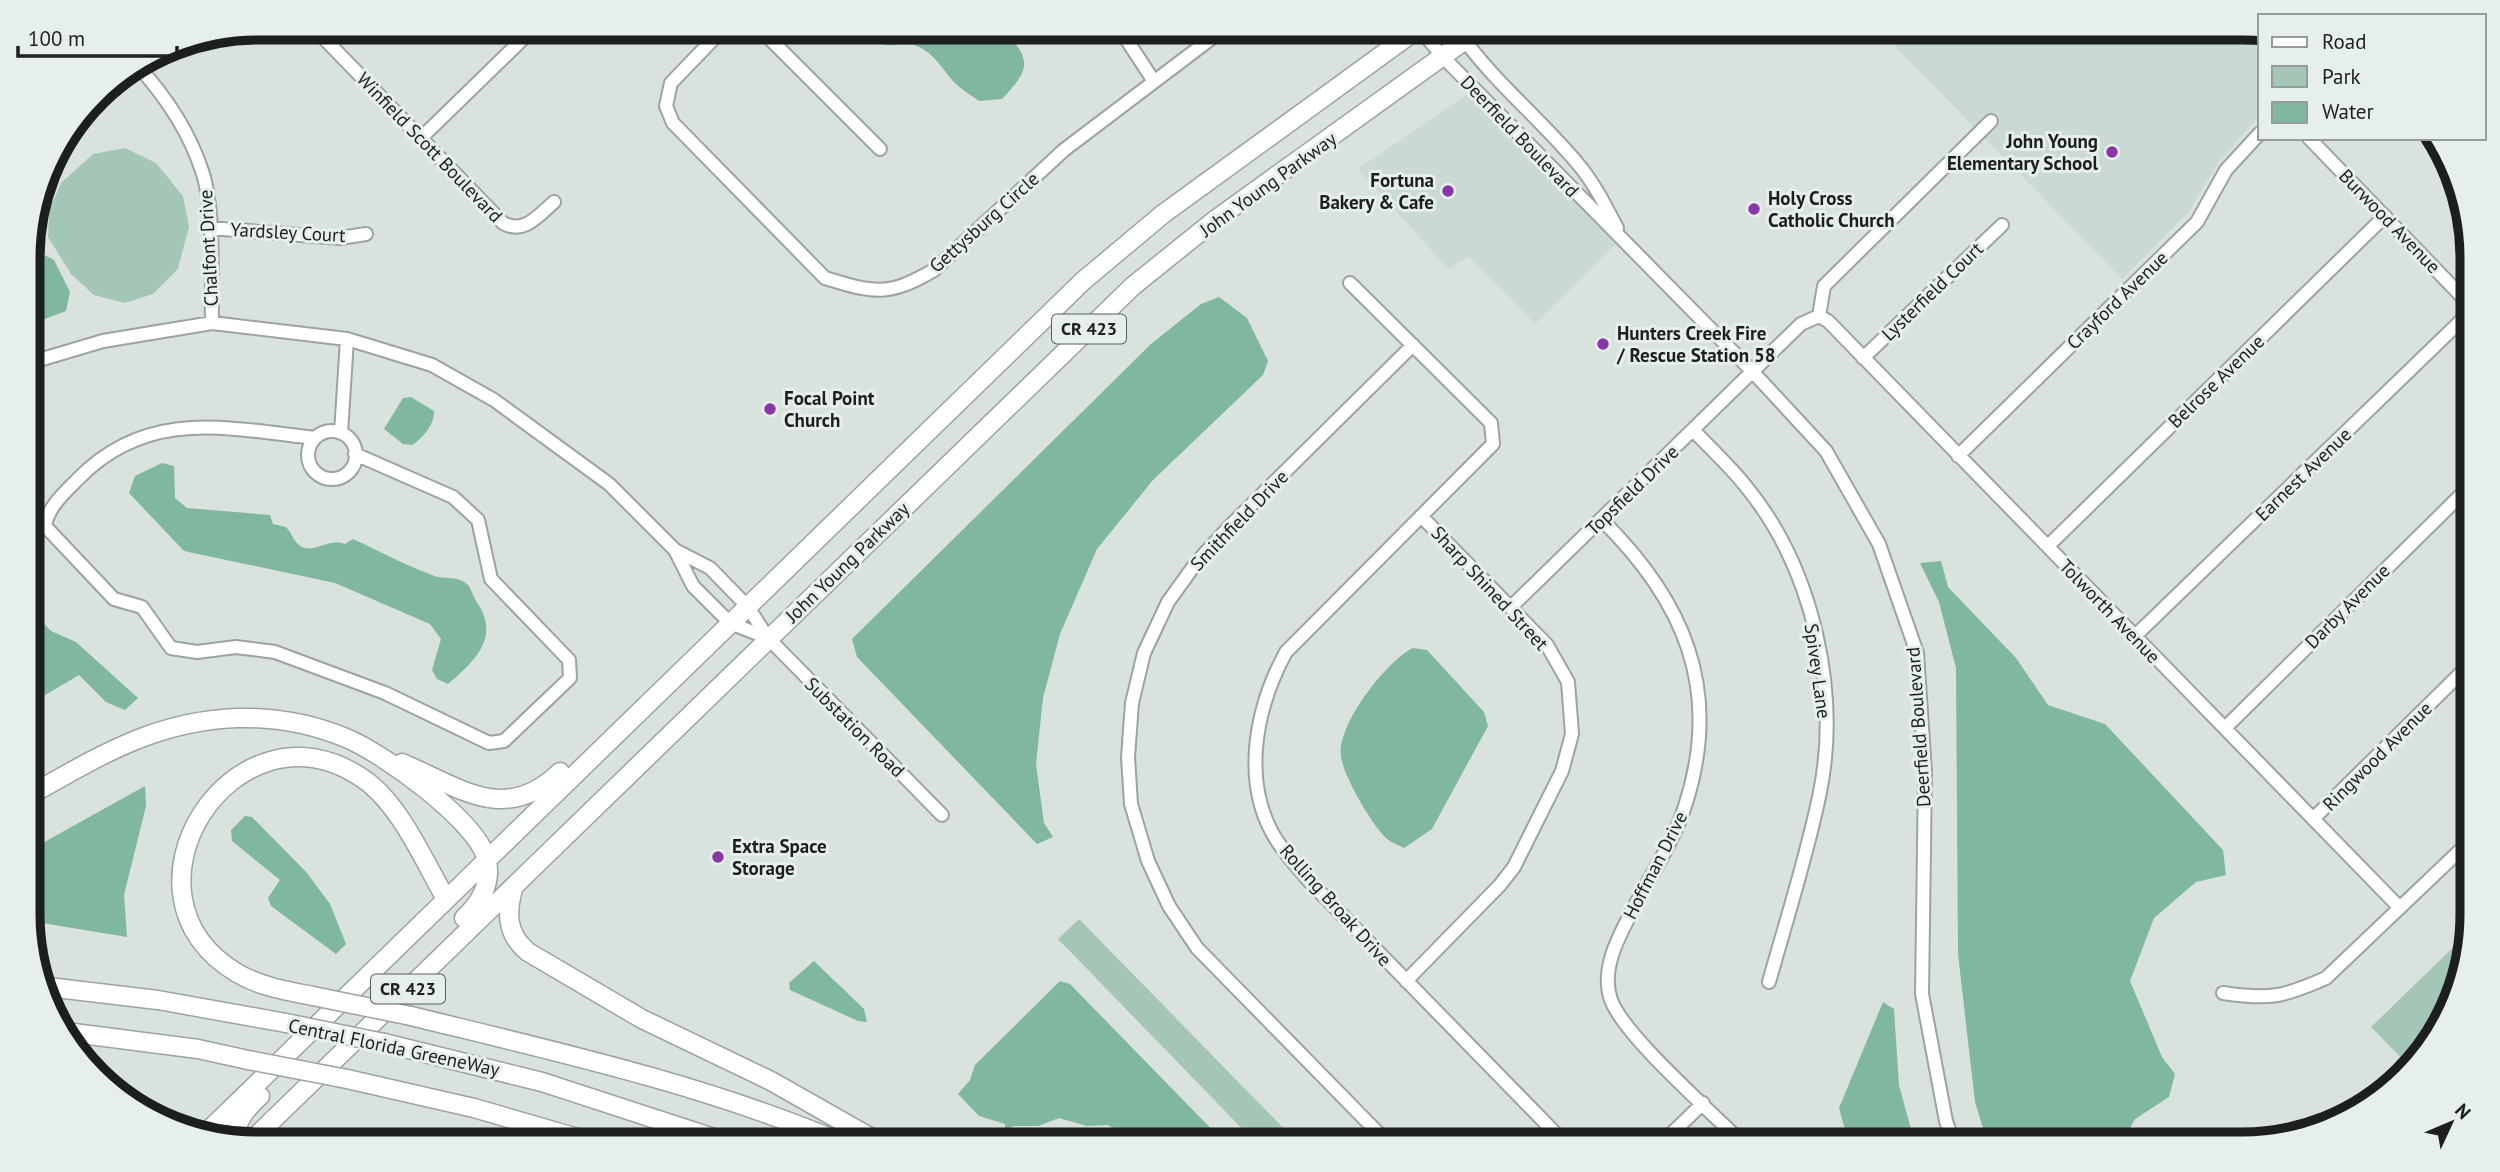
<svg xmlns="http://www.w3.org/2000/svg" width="2500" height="1172" viewBox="0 0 2500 1172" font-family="'PT Sans',sans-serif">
  <rect width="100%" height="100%" fill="#dae2de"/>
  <path fill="#cadad2" d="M1877,28H2241L2260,32V116L2219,161L2188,213L2122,279Z
    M1469,93L1616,244L1535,324L1469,257L1448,269L1358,169Z"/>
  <path fill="#a4c6b6" d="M125,148L156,163L183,196L189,227L178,269L153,294L125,303L94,295L71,274L48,237L49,211L61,183L93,154Z
    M1079,919L1299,1144H1257L1058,939Z
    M2468,933L2454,1002L2411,1068L2371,1027Z"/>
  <path fill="#7fb79f" d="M867,28H1002C1031,60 1032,67 1002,99L979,101C972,96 964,91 957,85C946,75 937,57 923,49C901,36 882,59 867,28Z
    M29,247L54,260L70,292L66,311L29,325Z
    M1219,297L1247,318L1268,361L1263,375L1153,480L1097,549L1060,634L1043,698L1036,764L1044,823L1053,837L1037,844L857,657L852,639L1151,344L1201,304Z
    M411,397L434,411C435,423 423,438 412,445L403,444L384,429L403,398Z
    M162,463L174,466L175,498L187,508L270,515L273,524L286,527C291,532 292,537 296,542C310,559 328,536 345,544L353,539C379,551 405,565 432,575C444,580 458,575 468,585C472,590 474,599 478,604C500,638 474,662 448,684L437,679L432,670L441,639L430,624L335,583L184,551L129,493L135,476Z
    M1941,561L1948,587L2016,658L2048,705L2105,724L2223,850L2226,875L2196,882L2154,918L2130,981L2162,1057L2175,1074L2169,1097L2135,1119L2121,1144H1988L1975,1102L1958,954L1956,668L1939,602L1920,563Z
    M29,608L51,631L76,642L138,698L125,710L106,702L79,675L30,704Z
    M1413,648L1427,650L1484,712L1488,726L1432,829L1404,848C1398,845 1390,842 1385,837C1371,823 1344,777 1341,757C1336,726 1386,661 1413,648Z
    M145,786L146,806L124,895L127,937L30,921V850Z
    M245,816L252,817L307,873L330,904L346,944L336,954L271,906L268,898L280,880L232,841L231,830Z
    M814,961L864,1009L867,1022L858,1021L790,990L789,983Z
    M1060,981L1070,984L1226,1144H1134L1125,1135L1108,1125L1087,1126L1059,1118L1038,1126H1013L1005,1131V1124L979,1116L958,1094L970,1080L975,1065Z
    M1883,1002L1894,1009L1899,1085L1915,1144H1849L1839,1108Z"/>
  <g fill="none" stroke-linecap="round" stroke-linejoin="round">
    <g stroke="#9ca3a0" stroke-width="16">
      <path id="minor" d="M314,28L503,223C524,235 539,215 554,202
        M505,28L519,42
        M724,28L671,83L666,106L673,123L825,278C874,293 888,297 934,270L1064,150L1225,28
        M759,28L880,149
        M1119,28L1153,80
        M1419,28L1443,57L1752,371L1826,451L1879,544L1917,653L1925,772L1922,994L1946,1121L1954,1144
        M1456,28C1490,79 1539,117 1578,164C1594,183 1605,205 1617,228
        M138,66C166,97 189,131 202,171C215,208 211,282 212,323
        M421,138L534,28
        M2309,138L2470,305
        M209,228L340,238L366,234
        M1350,283L1491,423L1493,444L1286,652C1254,711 1239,790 1282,848C1290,860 1301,871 1310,882L1566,1144
        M1819,316L1828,321L2400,908
        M1819,316L1824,286L1991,121
        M1863,358L2002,225
        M29,363L103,341L212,323L347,339L432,365L494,400L609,484L675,550L710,568L748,607L768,638L942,815
        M1694,431C1712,450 1732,468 1748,489C1814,571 1841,695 1819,797C1806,859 1786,921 1769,982
        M308 455a24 24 0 1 1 48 0a24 24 0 1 1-48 0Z
        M341,433L347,339
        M315,438C227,428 147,408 78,479C64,493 48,507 45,526L114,599L142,607L171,648L197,652L236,647L275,652L385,693L489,743L504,741L570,678L569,660L491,579L478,520L453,497L355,454
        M1958,456L2197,222L2226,170L2260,133
        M1602,520C1684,601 1723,690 1685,806C1675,838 1654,870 1638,900C1623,929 1599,966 1611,1000C1625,1037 1711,1111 1743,1144
        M2048,546L2385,216
        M675,550L693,586L730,623L768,638
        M1511,607L1801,324L1819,316
        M2135,636L2470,312
        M2225,728L2471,485
        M2313,819L2471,663
        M1406,981L1500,885L1514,867L1562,771L1572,734L1568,682L1547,645L1421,516
        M2223,993C2270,1000 2283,997 2326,978L2472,839
        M1389,1144L1197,948L1169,906L1148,861L1131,804L1128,757L1132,703L1144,653L1168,602L1196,563L1230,526L1413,345
        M1661,1144L1703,1103"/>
    </g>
    <g stroke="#9ca3a0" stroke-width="21">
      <path id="highway" d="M402,763C461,788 505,825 560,772
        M30,795C99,756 155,721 237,718C273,717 312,724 346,738C383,753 474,819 486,857C493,882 481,902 464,918
        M514,886C506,912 506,934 528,952L642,1019L771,1081L882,1144
        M48,987L158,1000L286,1023
        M313,996C287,991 261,987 237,973C104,894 235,692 362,778C399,802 424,861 446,899
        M411,1016C558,1052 706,1085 845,1144
        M66,1032L198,1049L248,1060
        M384,1043L542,1082L732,1144
        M347,1079L474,1108L598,1144
        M206,1133L1083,281L1163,214L1419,28
        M235,1139C236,1120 246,1109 260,1096
        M250,1142L1133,286L1215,220L1482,28"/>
    </g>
    <use href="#minor" stroke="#fff" stroke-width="12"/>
    <use href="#highway" stroke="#fff" stroke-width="18"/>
    <g stroke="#9ca3a0" stroke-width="21" stroke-linecap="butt">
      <path id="highway-bridge" d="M313,996L411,1016
        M286,1023L384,1043
        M248,1060L347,1079"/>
    </g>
    <use href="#highway-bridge" stroke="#fff" stroke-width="18"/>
  </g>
  <g fill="#8937a6" stroke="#e7efeb" stroke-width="2.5">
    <circle cx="2112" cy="152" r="7"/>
    <circle cx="1448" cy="191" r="7"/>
    <circle cx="1754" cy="209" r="7"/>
    <circle cx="1603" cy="344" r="7"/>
    <circle cx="770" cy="409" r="7"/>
    <circle cx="718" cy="857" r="7"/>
  </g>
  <g text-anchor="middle" stroke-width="6" stroke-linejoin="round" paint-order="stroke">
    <g fill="#e7efeb" stroke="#595d5c" stroke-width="2">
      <rect x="1052" y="314.5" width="74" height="29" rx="5"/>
      <rect x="371" y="974.5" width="74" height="29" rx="5"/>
    </g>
    <g font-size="18" font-weight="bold" fill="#1c1f1e">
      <text x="1089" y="335">CR 423</text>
      <text x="408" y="995">CR 423</text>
    </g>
    <g font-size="19" fill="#1c1f1e" stroke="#e7efeb">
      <text transform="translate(1520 136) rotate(46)" y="7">Deerfield Boulevard</text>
      <text transform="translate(430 147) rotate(46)" y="7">Winfield Scott Boulevard</text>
      <text transform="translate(1268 184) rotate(-36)" y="7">John Young Parkway</text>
      <text transform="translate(2390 221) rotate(46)" y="7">Burwood Avenue</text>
      <text transform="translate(984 222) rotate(-42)" y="7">Gettysburg Circle</text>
      <text transform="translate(288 232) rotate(3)" y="7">Yardsley Court</text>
      <text transform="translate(208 248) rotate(-93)" y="7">Chalfont Drive</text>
      <text transform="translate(1932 291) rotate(-44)" y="7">Lysterfield Court</text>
      <text transform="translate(2117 300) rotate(-44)" y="7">Crayford Avenue</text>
      <text transform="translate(2216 381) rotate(-44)" y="7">Belrose Avenue</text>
      <text transform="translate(2303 474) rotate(-44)" y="7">Earnest Avenue</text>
      <text transform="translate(1632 490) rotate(-44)" y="7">Topsfield Drive</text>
      <text transform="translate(1239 520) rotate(-46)" y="7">Smithfield Drive</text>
      <text transform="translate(847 562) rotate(-44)" y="7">John Young Parkway</text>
      <text transform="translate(1490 588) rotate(47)" y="7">Sharp Shined Street</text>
      <text transform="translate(2347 606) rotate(-45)" y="7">Darby Avenue</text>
      <text transform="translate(2110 611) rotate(46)" y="7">Tolworth Avenue</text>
      <text transform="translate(1818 671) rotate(82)" y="7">Spivey Lane</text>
      <text transform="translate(855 727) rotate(45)" y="7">Substation Road</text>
      <text transform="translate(1918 727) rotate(-94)" y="7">Deerfield Boulevard</text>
      <text transform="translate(2377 756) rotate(-45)" y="7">Ringwood Avenue</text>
      <text transform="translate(1655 865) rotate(-63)" y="7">Hoffman Drive</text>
      <text transform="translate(1336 905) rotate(48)" y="7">Rolling Broak Drive</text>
      <text transform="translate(394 1047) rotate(12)" y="7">Central Florida GreeneWay</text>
    </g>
    <g font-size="19" font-weight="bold" fill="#1c1f1e" stroke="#e7efeb" text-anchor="start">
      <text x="2098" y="148" text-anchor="end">John Young<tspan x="2098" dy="22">Elementary School</tspan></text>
      <text x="1434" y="187" text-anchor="end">Fortuna<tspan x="1434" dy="22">Bakery &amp; Cafe</tspan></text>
      <text x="1768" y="205">Holy Cross<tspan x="1768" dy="22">Catholic Church</tspan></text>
      <text x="1617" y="340">Hunters Creek Fire<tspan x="1617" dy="22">/ Rescue Station 58</tspan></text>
      <text x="784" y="405">Focal Point<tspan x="784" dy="22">Church</tspan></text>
      <text x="732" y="853">Extra Space<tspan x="732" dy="22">Storage</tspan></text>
    </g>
  </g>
  <path d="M0 0H2500V1172H0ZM258 40H2242A218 218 0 0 1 2460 258V914A218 218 0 0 1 2242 1132H258A218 218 0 0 1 40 914V258A218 218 0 0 1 258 40Z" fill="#e7efeb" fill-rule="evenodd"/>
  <path fill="none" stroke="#1c1f1e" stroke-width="9" d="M258 40H2242A218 218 0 0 1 2460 258V914A218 218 0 0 1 2242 1132H258A218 218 0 0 1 40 914V258A218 218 0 0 1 258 40Z"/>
  <rect x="2258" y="14" width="228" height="126" fill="#e7efeb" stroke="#969c99" stroke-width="2"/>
  <rect x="2272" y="37" width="35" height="10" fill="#ffffff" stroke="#969c99" stroke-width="2"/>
  <text x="2322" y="49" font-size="21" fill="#1c1f1e">Road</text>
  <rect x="2272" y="66" width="35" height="21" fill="#a4c6b6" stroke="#969c99" stroke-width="2"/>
  <text x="2322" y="84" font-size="21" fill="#1c1f1e">Park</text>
  <rect x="2272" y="102" width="35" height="21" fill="#7fb79f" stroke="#969c99" stroke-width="2"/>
  <text x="2322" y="119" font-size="21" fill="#1c1f1e">Water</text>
  <g transform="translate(2451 1123) rotate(46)" stroke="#e7efeb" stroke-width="5" paint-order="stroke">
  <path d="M0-5L12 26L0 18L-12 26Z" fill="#1c1f1e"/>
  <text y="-10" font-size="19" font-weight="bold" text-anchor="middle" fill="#1c1f1e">N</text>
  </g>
  <path d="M18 46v10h159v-10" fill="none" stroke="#1c1f1e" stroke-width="3.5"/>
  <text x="28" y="46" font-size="21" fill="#1c1f1e" stroke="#e7efeb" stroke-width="5" paint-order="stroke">100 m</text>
</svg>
